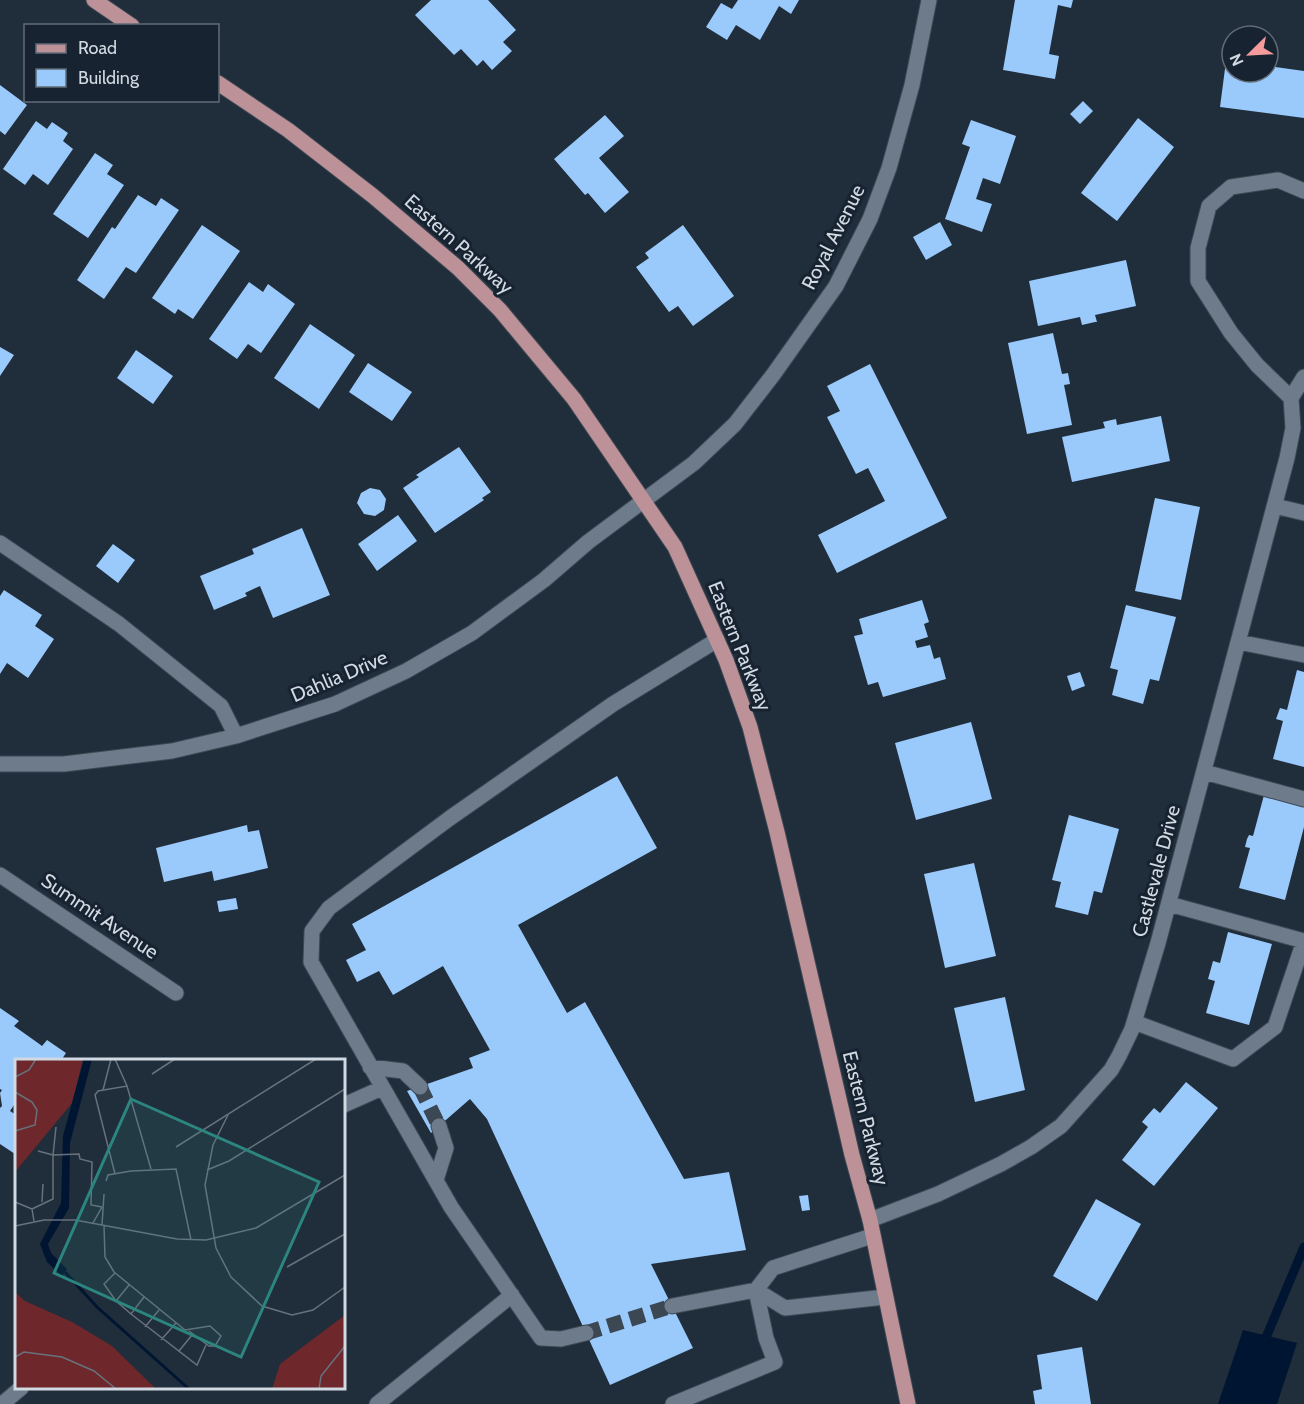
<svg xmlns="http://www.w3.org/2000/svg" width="1304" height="1404" viewBox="0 0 1304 1404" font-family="Cabin,sans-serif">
  <rect width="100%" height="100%" fill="#202d3a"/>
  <path fill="#001531" d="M1243,1330L1297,1343L1277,1404H1218Z"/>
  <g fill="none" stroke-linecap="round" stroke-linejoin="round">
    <path stroke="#001531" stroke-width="9" d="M1262,1347L1304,1247"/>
  </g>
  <path fill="#9ac9fc" d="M431,0H488L516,30L503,42L512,51L492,70L483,60L477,66L461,49L454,55L415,15Z
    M738,0H799L791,14L779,6L760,40L736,25L727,40L706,27L721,3L732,9Z
    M1015,0H1073L1071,8L1058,5L1049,54L1059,56L1055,79L1003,70Z
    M1226,61L1232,62V72H1268V66L1304,71V118L1220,107Z
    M0,85L27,105L5,135L0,131Z
    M1083,101L1093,111L1080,124L1070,114Z
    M605,115L624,136L599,158L629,192L605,213L588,193L585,195L554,159Z
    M1138,118L1174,147L1117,221L1081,193Z
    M971,120L1016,136L1000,184L983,178L976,199L992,204L982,232L945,219L970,147L962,144Z
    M36,121L47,129L52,122L68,133L63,141L73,149L48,185L33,174L25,185L3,169Z
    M95,153L113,165L107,174L124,185L88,238L53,214Z
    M138,195L156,206L161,198L179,210L136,273L126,267L104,299L77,280L112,227L115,229Z
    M940,222L952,245L926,260L913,237Z
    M202,225L240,251L193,319L178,309L175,314L152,298Z
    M683,225L734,296L693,326L678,306L669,312L636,267L649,258L645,253Z
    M1126,260L1136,306L1095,315L1097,322H1095L1082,325L1080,317L1038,326L1029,281Z
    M249,282L263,292L268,284L295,304L261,353L248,344L237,359L209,339Z
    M310,324L355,355L319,409L274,378Z
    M1053,333L1062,374L1068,373L1070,384L1064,385L1072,425L1027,434L1008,343Z
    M0,347L14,355L0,376Z
    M136,350L173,376L153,404L117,378Z
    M368,363L412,392L392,421L349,392Z
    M870,364L947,518L837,573L818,535L885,501L868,468L856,474L827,417L840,411L827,386Z
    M1161,416L1170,461L1072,482L1062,437L1105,428L1103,422L1107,421L1116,419L1117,425Z
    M459,447L491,492L482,498L484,500L435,533L403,488L419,477L416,475Z
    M370,488L380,490L386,499L384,510L375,516L364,514L357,503L361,493Z
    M1155,498L1200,507L1181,600L1135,591Z
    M398,515L417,541L377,571L358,544Z
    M302,528L330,595L273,618L260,586L245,593L247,596L214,610L200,576L254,554L252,549Z
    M113,544L135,560L118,583L96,566Z
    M4,590L42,615L35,626L54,639L28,678L7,663L0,674V596Z
    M922,600L929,622L924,624L928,637L915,641L917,648L930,645L934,659L940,657L946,679L883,697L878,682L868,685L854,636L863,634L859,619Z
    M1126,605L1176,617L1159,681L1150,679L1143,704L1112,695L1118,670L1110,668Z
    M1297,670L1304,672V767L1273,759L1283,721L1276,719L1280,708L1287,710Z
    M1080,672L1085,686L1072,691L1067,676Z
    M971,722L992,799L916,820L895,743Z
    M617,776L657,848L518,925L567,1013L585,1002L684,1179L729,1172L746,1250L651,1264L693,1348L610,1385L487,1119L470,1099L431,1133L407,1091L473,1068L469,1058L490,1050L443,966L393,995L379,971L357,982L346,960L366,950L352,924Z
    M1264,795L1304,805V827L1285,900L1239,888L1250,848L1245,847L1247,839L1249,835L1253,836Z
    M1069,815L1119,829L1102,893L1094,891L1088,915L1055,907L1061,882L1052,880Z
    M247,825L248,832L259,830L268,868L214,881L212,871L164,882L156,848Z
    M974,863L996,956L945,968L924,874Z
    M236,898L238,909L219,912L217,901Z
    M1228,932L1272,944L1249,1025L1206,1013L1215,981L1208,979L1210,972L1213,961L1220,963Z
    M1005,997L1025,1090L975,1102L954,1008Z
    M0,1008L19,1021L14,1026L38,1043L42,1046L47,1040L66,1053L62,1059L65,1060H16V1102L10,1111L16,1115V1152L15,1154L0,1144V1108L2,1106L0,1093L2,1090L0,1089Z
    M1186,1082L1218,1108L1154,1186L1122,1160L1148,1127L1142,1122L1146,1117L1154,1108L1160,1113Z
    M808,1195L810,1210L802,1211L799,1196Z
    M1096,1199L1141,1224L1097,1301L1053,1276Z
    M1082,1347L1091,1404H1035L1033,1391L1042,1389L1037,1355Z"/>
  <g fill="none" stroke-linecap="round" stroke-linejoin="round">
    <path stroke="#3b4753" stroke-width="15" stroke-dasharray="15 8" stroke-linecap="butt" d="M420,1087L439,1126
      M586,1333L672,1306"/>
    <g stroke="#3d4853" stroke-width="17">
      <path id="minor" d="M1291,398L1257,365L1231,333L1198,281V248L1209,206L1231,187L1278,180L1304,191
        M1275,506L1304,513
        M0,543L119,624L221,706L236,736
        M1238,642L1304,655
        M0,764H64L172,751L236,736L335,704L406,671L472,633L544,580L588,542L694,463L735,424L773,375L836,286L870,219L889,168L912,85L929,0
        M1204,772L1304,799
        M0,875L176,993
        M1134,1022L1233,1059L1275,1027L1304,941L1169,904
        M370,1067L403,1071L420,1087
        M344,1105L382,1088
        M436,1180L446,1148L439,1126
        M870,1220L938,1194L1001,1164L1031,1147L1061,1126L1111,1070L1119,1056L1132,1029L1158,943L1287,458L1293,428L1291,398L1304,377
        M756,1290L785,1308L885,1297
        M672,1306L756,1290L773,1268L872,1236
        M586,1333L561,1339L541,1338L451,1207L311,962L312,931L329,908L450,818L613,704L717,640
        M2,1404L21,1388
        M377,1404L512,1295
        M673,1404L775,1362L766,1338L756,1290"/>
    </g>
    <g stroke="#3d4853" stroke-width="17">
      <path id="major" d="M94,0L132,26
        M218,83L288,130L373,196L458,268L500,310L574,399L675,547L726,660L750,727L777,832L852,1155L870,1220L908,1404"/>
    </g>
    <use href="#minor" stroke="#6d7b8b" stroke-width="15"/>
    <use href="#major" stroke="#bd9198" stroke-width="15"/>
  </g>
  <g text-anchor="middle" stroke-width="6" stroke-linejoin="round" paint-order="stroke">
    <g font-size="20" fill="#d1d9e2" stroke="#172330">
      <text transform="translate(833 237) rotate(-63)" y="7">Royal Avenue</text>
      <text transform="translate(459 244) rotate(42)" y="7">Eastern Parkway</text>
      <text transform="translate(740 646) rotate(68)" y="7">Eastern Parkway</text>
      <text transform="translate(339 676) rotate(-23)" y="7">Dahlia Drive</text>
      <text transform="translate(1156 871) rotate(-75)" y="7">Castlevale Drive</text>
      <text transform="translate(100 916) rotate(34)" y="7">Summit Avenue</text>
      <text transform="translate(866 1118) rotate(76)" y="7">Eastern Parkway</text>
    </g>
  </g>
  <g transform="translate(15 1059)">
    <rect width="330" height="330" fill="#202d3a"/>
    <path d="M0,0H68L57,44L0,113ZM0,233L10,242L57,263L97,287L141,330H0ZM330,256V330H257L265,305Z" fill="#6e282c"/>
    <path d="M69,0H77L55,84L54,149L33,185L36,194L52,210L47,217L32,203L25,185L46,144L48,77Z" fill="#001531"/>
    <path fill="none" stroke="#001531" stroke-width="3" d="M50,213L82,248L174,330"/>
    <path fill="none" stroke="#67727d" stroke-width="1.5" d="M100,0L112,27M137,15L160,0M0,18L14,11L21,0M88,31L96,0M0,33L17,43L22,51L20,66L0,72M213,56L198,86L190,126L201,189L216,218L247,247L277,256L298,251L330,228M161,88L301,0M23,92L38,96L41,68M192,111L214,102L330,30M100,115L80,36L83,32L112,27L136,110M91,122L93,116L116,112L161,110L176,181M0,143L17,150M27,143L28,125M19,162L17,150L38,140V96L64,95L65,100L77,103L76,146L87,148M78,164L87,148M87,166L89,135M0,167L29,161H60L162,180L191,181L241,169L330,116M89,167L90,198L99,213L170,271L195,267L206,277L200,287H194L174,272M272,208L330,175M100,214L89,225L101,242L114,226M101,242L116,255L129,238M116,255L182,306L191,286M130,268L144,251M146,281L161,264M164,292L177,276M0,298L9,293L47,298L79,312L101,330M304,330L306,317L330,287"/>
    <path fill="#2c857f" fill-opacity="0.15" stroke="#2c857f" stroke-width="3" d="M116,40L304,123L226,298L39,214Z"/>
    <rect width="330" height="330" fill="none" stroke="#d1d9e2" stroke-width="3"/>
  </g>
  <rect x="24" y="24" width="195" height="78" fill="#172330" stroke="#616c77" stroke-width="1.5"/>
  <rect x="36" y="44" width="30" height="9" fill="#bd9198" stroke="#616c77" stroke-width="1.5"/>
  <text x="78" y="54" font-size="18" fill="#d1d9e2">Road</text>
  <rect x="36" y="69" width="30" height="18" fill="#9ac9fc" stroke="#616c77" stroke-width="1.5"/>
  <text x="78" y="84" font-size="18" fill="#d1d9e2">Building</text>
  <g transform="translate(1250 54) rotate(246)"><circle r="28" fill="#172330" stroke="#616c77" stroke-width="1.5"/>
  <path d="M0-4.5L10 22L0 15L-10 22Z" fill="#f59b9b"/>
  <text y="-9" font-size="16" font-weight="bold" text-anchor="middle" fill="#d1d9e2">N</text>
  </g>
</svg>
